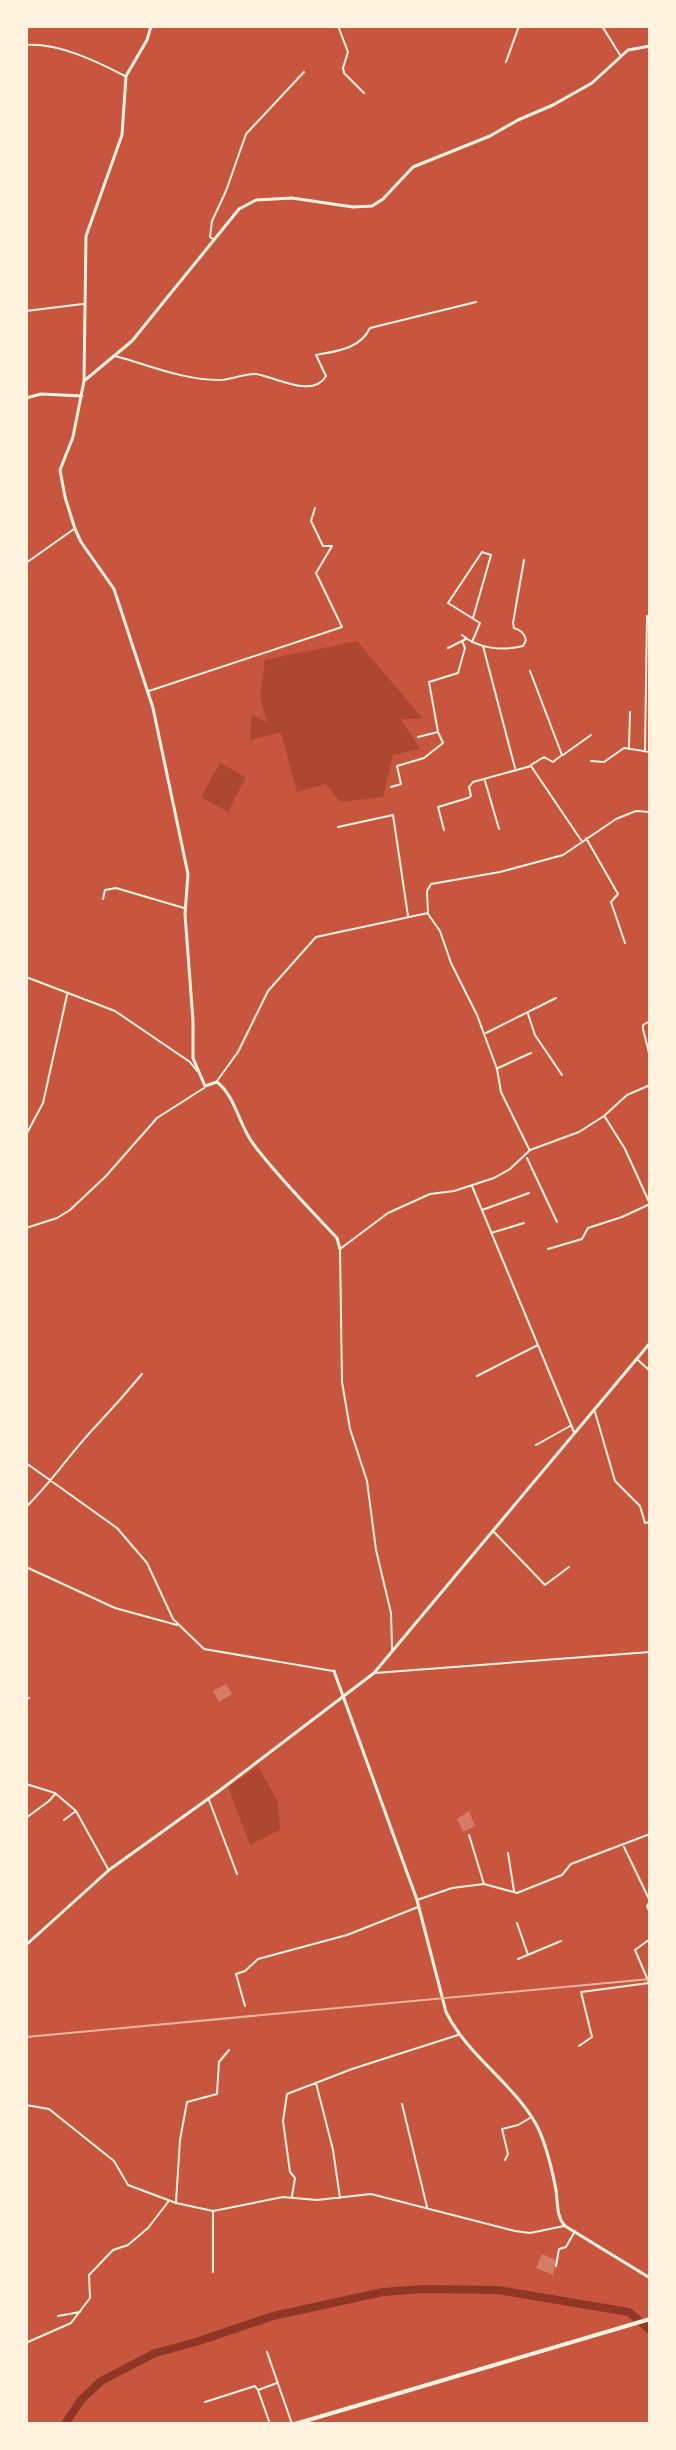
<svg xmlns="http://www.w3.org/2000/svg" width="676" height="2450" viewBox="0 0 676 2450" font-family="'Open Sans',sans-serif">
  <rect width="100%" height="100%" fill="#c8553d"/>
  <path fill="#ae4732" d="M357,641L423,719H401L420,749L393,755L383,797L340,802L326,784L297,792L281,732L250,740L252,715L267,722L260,697L265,660Z
    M220,763L246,777L228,812L201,797Z
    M258,1766L278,1802L280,1830L250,1845L228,1787Z"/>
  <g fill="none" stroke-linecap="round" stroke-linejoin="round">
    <path stroke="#8f3625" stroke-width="8" d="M65,2424L81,2400L101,2381L155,2353L196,2342L273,2316L383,2292L423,2289L498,2290L629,2312L650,2330"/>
  </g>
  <path fill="#d67c66" d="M226,1684L232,1694L219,1702L213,1691Z
    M469,1811L475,1826L463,1832L457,1819Z
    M542,2254L556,2260L553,2275L536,2268Z"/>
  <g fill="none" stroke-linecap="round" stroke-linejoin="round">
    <path stroke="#fff3e0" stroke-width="2" d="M338,26L348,52L343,68L344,73L364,93
      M602,26L620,55
      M26,45C59,43 96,61 125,76
      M506,62L519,26
      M213,239L210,237L212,221L226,191L246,134L304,72
      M26,311L83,304
      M115,356C149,365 183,380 219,380C232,380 244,373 256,374C276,377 313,399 326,376L316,355C337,351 360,349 370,328L476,302
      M26,563L74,529
      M462,635C478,649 503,651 523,646L526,640C524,633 521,630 514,628L513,623L524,560
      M472,642L480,623L448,603L482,552L491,555L473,618
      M483,646L515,768
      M448,648L466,639
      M530,671L562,755L553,762L544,757L531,765
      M149,691L342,627L316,573L332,546H323L311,521L315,508
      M418,737L438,732L429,682L458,673L465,648L462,641
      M629,747L630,712
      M645,750L647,616
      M563,755L591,735
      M591,761L604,762L624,748L650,752
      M485,781L499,829
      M391,787L401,784L397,766L424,758L443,743L438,732
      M338,827L393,815L408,916
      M444,830L438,807L468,798L471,796L469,787L473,782L531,766L581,840
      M586,838L618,894L611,902L625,943
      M103,899L105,890L116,888L184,908
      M428,914L440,931L451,963L477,1015L497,1069L501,1092L529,1149
      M26,977L115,1011L190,1062L197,1071
      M528,1014L535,1035L562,1075
      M650,1021L643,1025V1029L650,1057
      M486,1033L556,998
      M498,1068L531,1053
      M217,1081L238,1052L268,991L316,937L428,913L427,891L431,884L500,872L563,855L616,819L636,811L650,812
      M26,1135L43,1103L67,995
      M527,1158L557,1222
      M472,1186L574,1432
      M482,1210L529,1193
      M26,1228L57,1218L70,1210L106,1176L157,1118L204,1088
      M491,1233L524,1223
      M548,1249L582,1239L588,1228L622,1217L650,1204L625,1149L605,1117
      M638,1360L650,1371
      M477,1376L538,1345
      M595,1412L615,1481L640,1506L645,1523L650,1522
      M536,1445L570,1426
      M26,1463L117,1528L147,1563L173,1619L204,1649L333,1671
      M26,1507C52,1482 71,1452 96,1426C112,1409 127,1392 142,1374
      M494,1532L545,1585L569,1567
      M26,1567L115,1608L177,1625
      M392,1649L391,1613L376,1550L367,1481L350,1429L342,1382L340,1249L388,1213L430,1194L454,1191L494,1178L510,1169L530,1150L579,1132L604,1116L627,1095L650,1085
      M375,1673L650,1652
      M26,1700L29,1698
      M26,1784L55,1793L76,1811L108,1869
      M209,1800L237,1874
      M26,1818L49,1801L55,1794
      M64,1820L76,1811
      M624,1847L650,1901L647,1906L650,1913
      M508,1853L514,1891
      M484,1884L517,1893L562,1875L571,1864L650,1834
      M417,1900L452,1888L484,1884L469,1835
      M517,1923L528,1955
      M650,1939L635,1950L650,1985
      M518,1959L561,1941
      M245,2006L236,1974L245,1971L258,1959L347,1935L418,1907
      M579,2046L592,2037L581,1992L649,1983
      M316,2083L333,2150L340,2198
      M402,2104L427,2207
      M26,2105L49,2109L114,2161L128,2185L176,2203L213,2211L283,2197L317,2200L371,2194L515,2231L530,2233L564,2226
      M505,2160L508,2154L502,2129L518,2125L530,2118
      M292,2196L295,2178L290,2172L283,2121L287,2094L352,2069L458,2035
      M176,2202L180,2140L187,2102L217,2094L219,2062L229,2050
      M556,2266L559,2249L566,2247L575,2231
      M213,2272V2212
      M58,2316L80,2312
      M28,2342L71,2323L90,2298L89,2275L113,2250L128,2245L148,2228L168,2202
      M267,2352L292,2424
      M205,2402L255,2386L257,2389
      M270,2424L258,2390L277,2383"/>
    <path stroke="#fff3e0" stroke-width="3" d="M151,26L147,40L126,76L122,135L86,236L84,381L73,437L60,470L65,497L75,529L81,542L114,589L153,708L188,874L185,914L193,1021V1058L205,1086L217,1082C236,1097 239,1126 254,1145C279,1178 309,1208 337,1238L340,1249
      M84,381L132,341L239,209L256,200L292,198L353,207L372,206L383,199L413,167L490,136L518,120L553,105L592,83L628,50L650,46
      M26,398L41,394L82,396
      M26,1945L109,1870L219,1791L374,1673L650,1343"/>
    <path stroke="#fff3e0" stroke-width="3" d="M334,1671L417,1900L446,2012C467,2055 512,2082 536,2124C546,2143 552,2169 556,2190C558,2203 556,2216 565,2226L650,2278"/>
    <path stroke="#fff3e0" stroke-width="4" d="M295,2424L650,2319"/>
    <path stroke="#e9b49f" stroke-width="2" d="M26,2037L650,1979"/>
  </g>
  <rect width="676" height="2450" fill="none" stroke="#fff3e0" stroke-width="56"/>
</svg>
